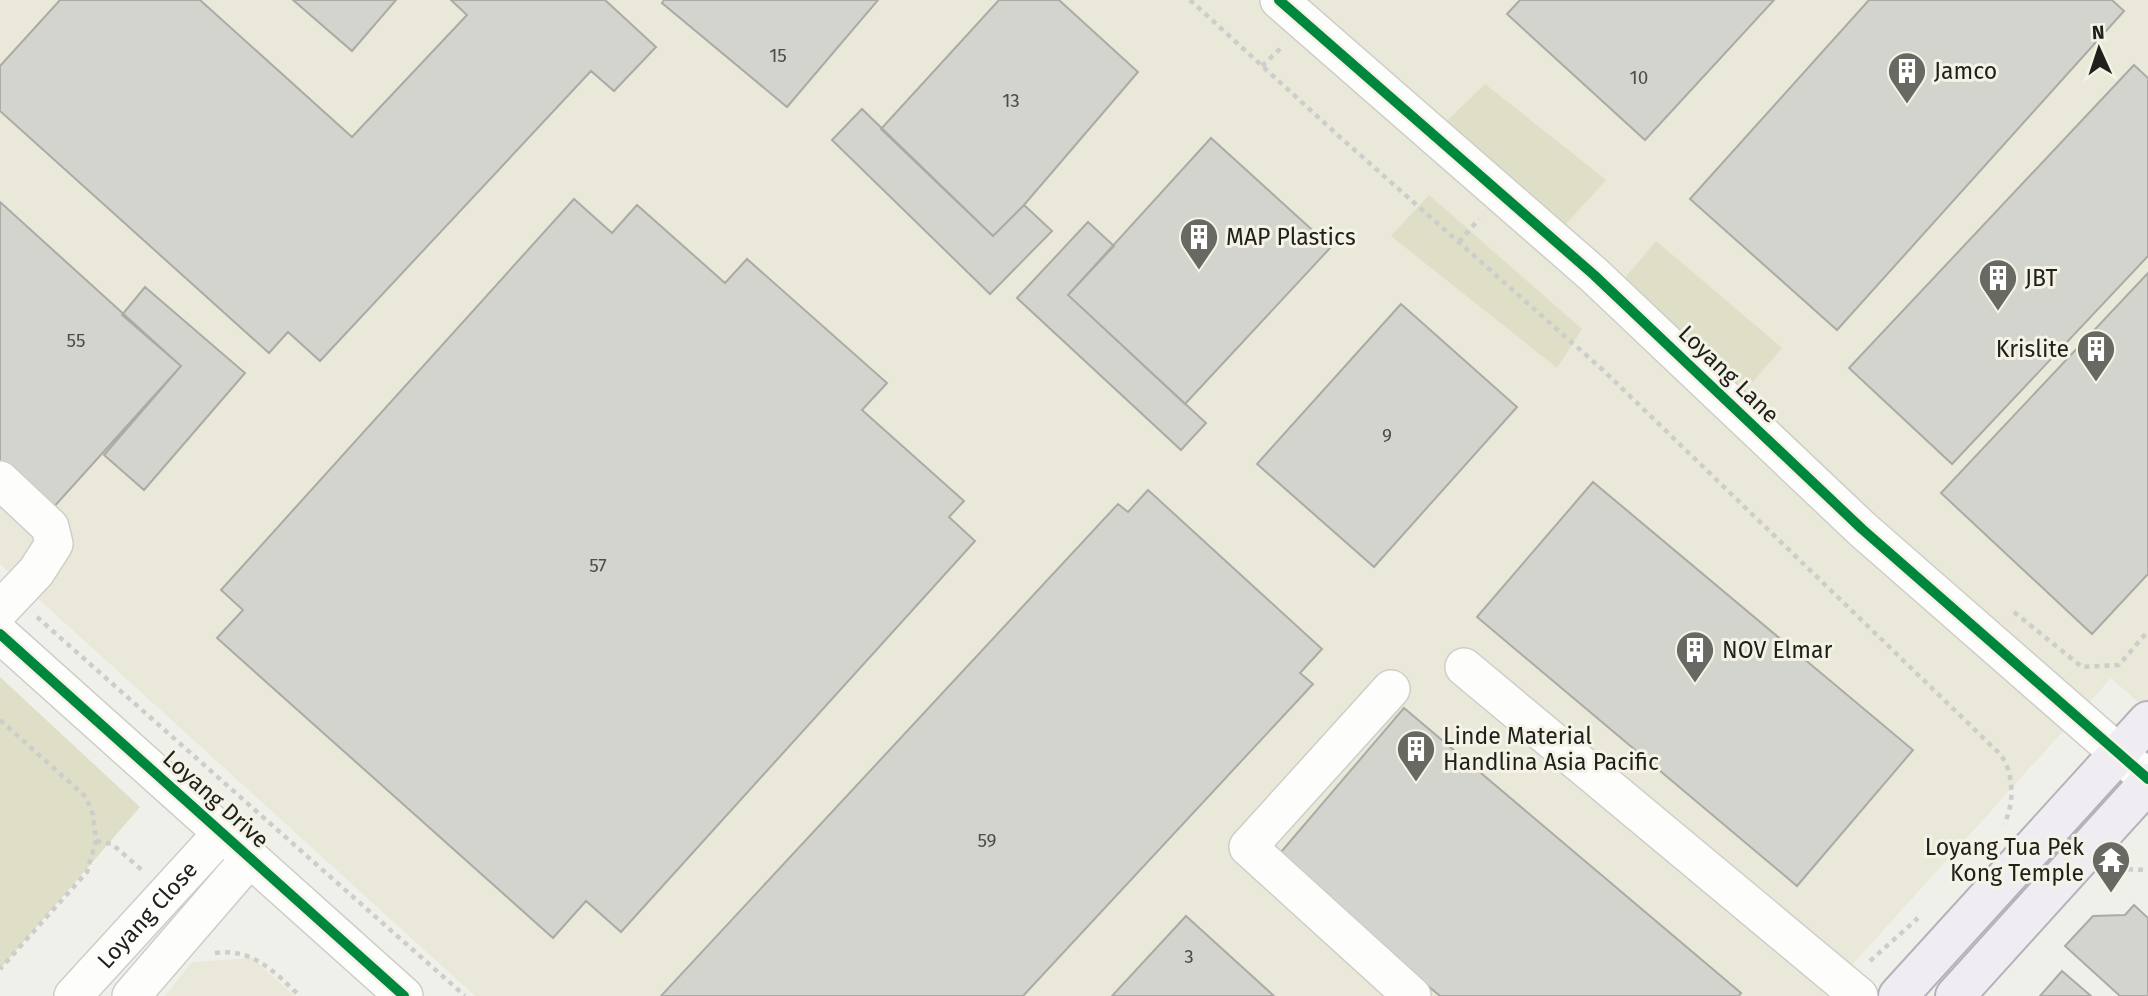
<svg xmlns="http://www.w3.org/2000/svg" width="2148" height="996" viewBox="0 0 2148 996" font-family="'Fira Sans',sans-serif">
  <rect width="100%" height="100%" fill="#f0f0ea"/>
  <path fill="#e9e8d9" d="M0,0H2148V711L2111,678L1824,996H475L0,564Z
    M252,958L295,996H165L192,962Z"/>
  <path fill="#dfdec7" d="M1485,84L1606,180L1564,226L1443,125Z
    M1429,195L1582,329L1557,368L1391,236Z
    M1656,241L1782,348L1745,391L1620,284Z
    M0,677L140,807L0,969Z"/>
  <path fill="#d4d4cf" stroke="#ababa6" stroke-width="2" d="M60,0H200L352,137L467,15L451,0H605L656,47L614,91L591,71L320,361L288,332L269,353L0,111V66Z
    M293,0H396L352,51Z
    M664,0H878L787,107L662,3Z
    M999,0H1059L1138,72L1024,205L993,236L881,129Z
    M1520,0H1774L1645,140L1507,14Z
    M1869,0H2112L2124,11L1837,330L1690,199Z
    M2134,65L2148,78V256L1952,464L1849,368Z
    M862,109L993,236L1024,205L1052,231L990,294L832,140Z
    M1211,138L1331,247L1185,404L1068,295Z
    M574,199L612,233L637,205L725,283L747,259L887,383L862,410L964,501L949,517L975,541L621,932L586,901L553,938L217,638L243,610L221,590Z
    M0,202L181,366L52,509L0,462Z
    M1088,222L1114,246L1068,295L1206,423L1181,450L1017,298Z
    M2148,273V574L2092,634L1941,493Z
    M145,287L245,373L144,490L104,455L181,366L122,315Z
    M1401,304L1517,407L1374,567L1257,464Z
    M1593,482L1913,750L1797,886L1477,617Z
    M1148,490L1322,649L1300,673L1313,684L1023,996H661L1118,504L1128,512Z
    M1404,708L1741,993L1739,996H1440L1276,858Z
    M2134,905L2148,918V996H2120L2065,946L2093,916L2125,915Z
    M1186,916L1274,996H1112Z
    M2062,971L2091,996H2040Z"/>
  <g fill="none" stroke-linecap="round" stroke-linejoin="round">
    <g stroke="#cecec9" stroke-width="40">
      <g id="minor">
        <path d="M1279,0L1594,275L1862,529L2148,779"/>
        <path d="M0,480L50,527L54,544L36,572L0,610"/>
        <path d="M0,634L404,996"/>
        <path d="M1464,667L1859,996"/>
        <path d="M1391,689L1248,847L1412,996"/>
        <path id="s1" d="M73,996L222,833"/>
        <path d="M131,996L250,858"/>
      </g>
    </g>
    <g stroke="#b6b1ba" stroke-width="42">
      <path id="major" d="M1898,996L2148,721
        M1955,996L2148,783"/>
    </g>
    <path stroke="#cdcdca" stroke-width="4.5" stroke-dasharray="5 5" stroke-linecap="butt" d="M1190,0L1341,138L1603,370L2000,754C2014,772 2015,803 2004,824
      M1262,66L1282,47
      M1459,242L1479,219
      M2014,612L2082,667L2119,665L2148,631
      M37,617L465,996
      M0,720L86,797L93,815L96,841L87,872L0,969
      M96,841L112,844L143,871
      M2118,869L2148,870
      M215,953C254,948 274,972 300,996
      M1870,961L1918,918"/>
    <use href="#minor" stroke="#fdfdfc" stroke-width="37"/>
    <use href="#major" stroke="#f0edf2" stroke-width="38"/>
    <g stroke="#f4f3e6" stroke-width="15">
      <path id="cycleway" d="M1279,0L1594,275L1862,529L2148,779
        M0,634L404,996"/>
    </g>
    <use href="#cycleway" stroke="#00873e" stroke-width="10"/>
  </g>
  <defs>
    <g id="building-pin" transform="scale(2.0125)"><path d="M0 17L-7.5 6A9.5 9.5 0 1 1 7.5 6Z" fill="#696964" stroke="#f4f3e6"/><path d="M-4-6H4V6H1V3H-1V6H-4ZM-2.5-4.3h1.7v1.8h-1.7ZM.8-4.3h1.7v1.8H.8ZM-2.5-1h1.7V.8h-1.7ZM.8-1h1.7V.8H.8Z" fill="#fff"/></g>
    <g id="temple-pin" transform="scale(2.0125)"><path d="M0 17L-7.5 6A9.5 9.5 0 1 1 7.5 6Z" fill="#696964" stroke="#f4f3e6"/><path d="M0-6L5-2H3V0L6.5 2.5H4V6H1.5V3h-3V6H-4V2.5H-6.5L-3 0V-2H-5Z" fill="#fff"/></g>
  </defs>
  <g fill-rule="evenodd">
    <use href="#building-pin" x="1907" y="71"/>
    <use href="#building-pin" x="1199" y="237"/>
    <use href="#building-pin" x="1998" y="278"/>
    <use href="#building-pin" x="2096" y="349"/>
    <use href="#building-pin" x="1695" y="650"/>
    <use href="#building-pin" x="1416" y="749"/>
    <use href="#temple-pin" x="2111" y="860"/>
  </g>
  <g text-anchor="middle" stroke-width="6" stroke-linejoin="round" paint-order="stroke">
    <g font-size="19" fill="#4e4d49">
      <text x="778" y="62">15</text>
      <text x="1639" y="84">10</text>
      <text x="1011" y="107">13</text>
      <text x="76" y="347">55</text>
      <text x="1387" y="442">9</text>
      <text x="598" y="572">57</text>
      <text x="987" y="847">59</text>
      <text x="1189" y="963">3</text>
    </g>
    <g font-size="23" fill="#21201c" stroke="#f4f3e6" text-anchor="start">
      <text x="1934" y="79">Jamco</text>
      <text x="1226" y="245">MAP Plastics</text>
      <text x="2025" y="286">JBT</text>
      <text x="2069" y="357" text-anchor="end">Krislite</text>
      <text x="1722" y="658">NOV Elmar</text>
      <text x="1443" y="744">Linde Material<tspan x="1443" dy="26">Handlina Asia Pacific</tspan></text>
      <text x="2084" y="855" text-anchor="end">Loyang Tua Pek<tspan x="2084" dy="26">Kong Temple</tspan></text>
    </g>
    <g font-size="23" fill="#21201c" stroke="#f4f3e6">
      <text transform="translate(1729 374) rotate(44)" y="8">Loyang Lane</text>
      <text transform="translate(216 799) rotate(42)" y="8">Loyang Drive</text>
      <text dy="8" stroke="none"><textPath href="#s1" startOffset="110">Loyang Close</textPath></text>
    </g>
  </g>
  <g transform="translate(2099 49) rotate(357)" stroke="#f4f3e6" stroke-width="5" paint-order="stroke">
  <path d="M0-5L12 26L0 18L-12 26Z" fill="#21201c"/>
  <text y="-10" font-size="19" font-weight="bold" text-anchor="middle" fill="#21201c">N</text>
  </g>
</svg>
